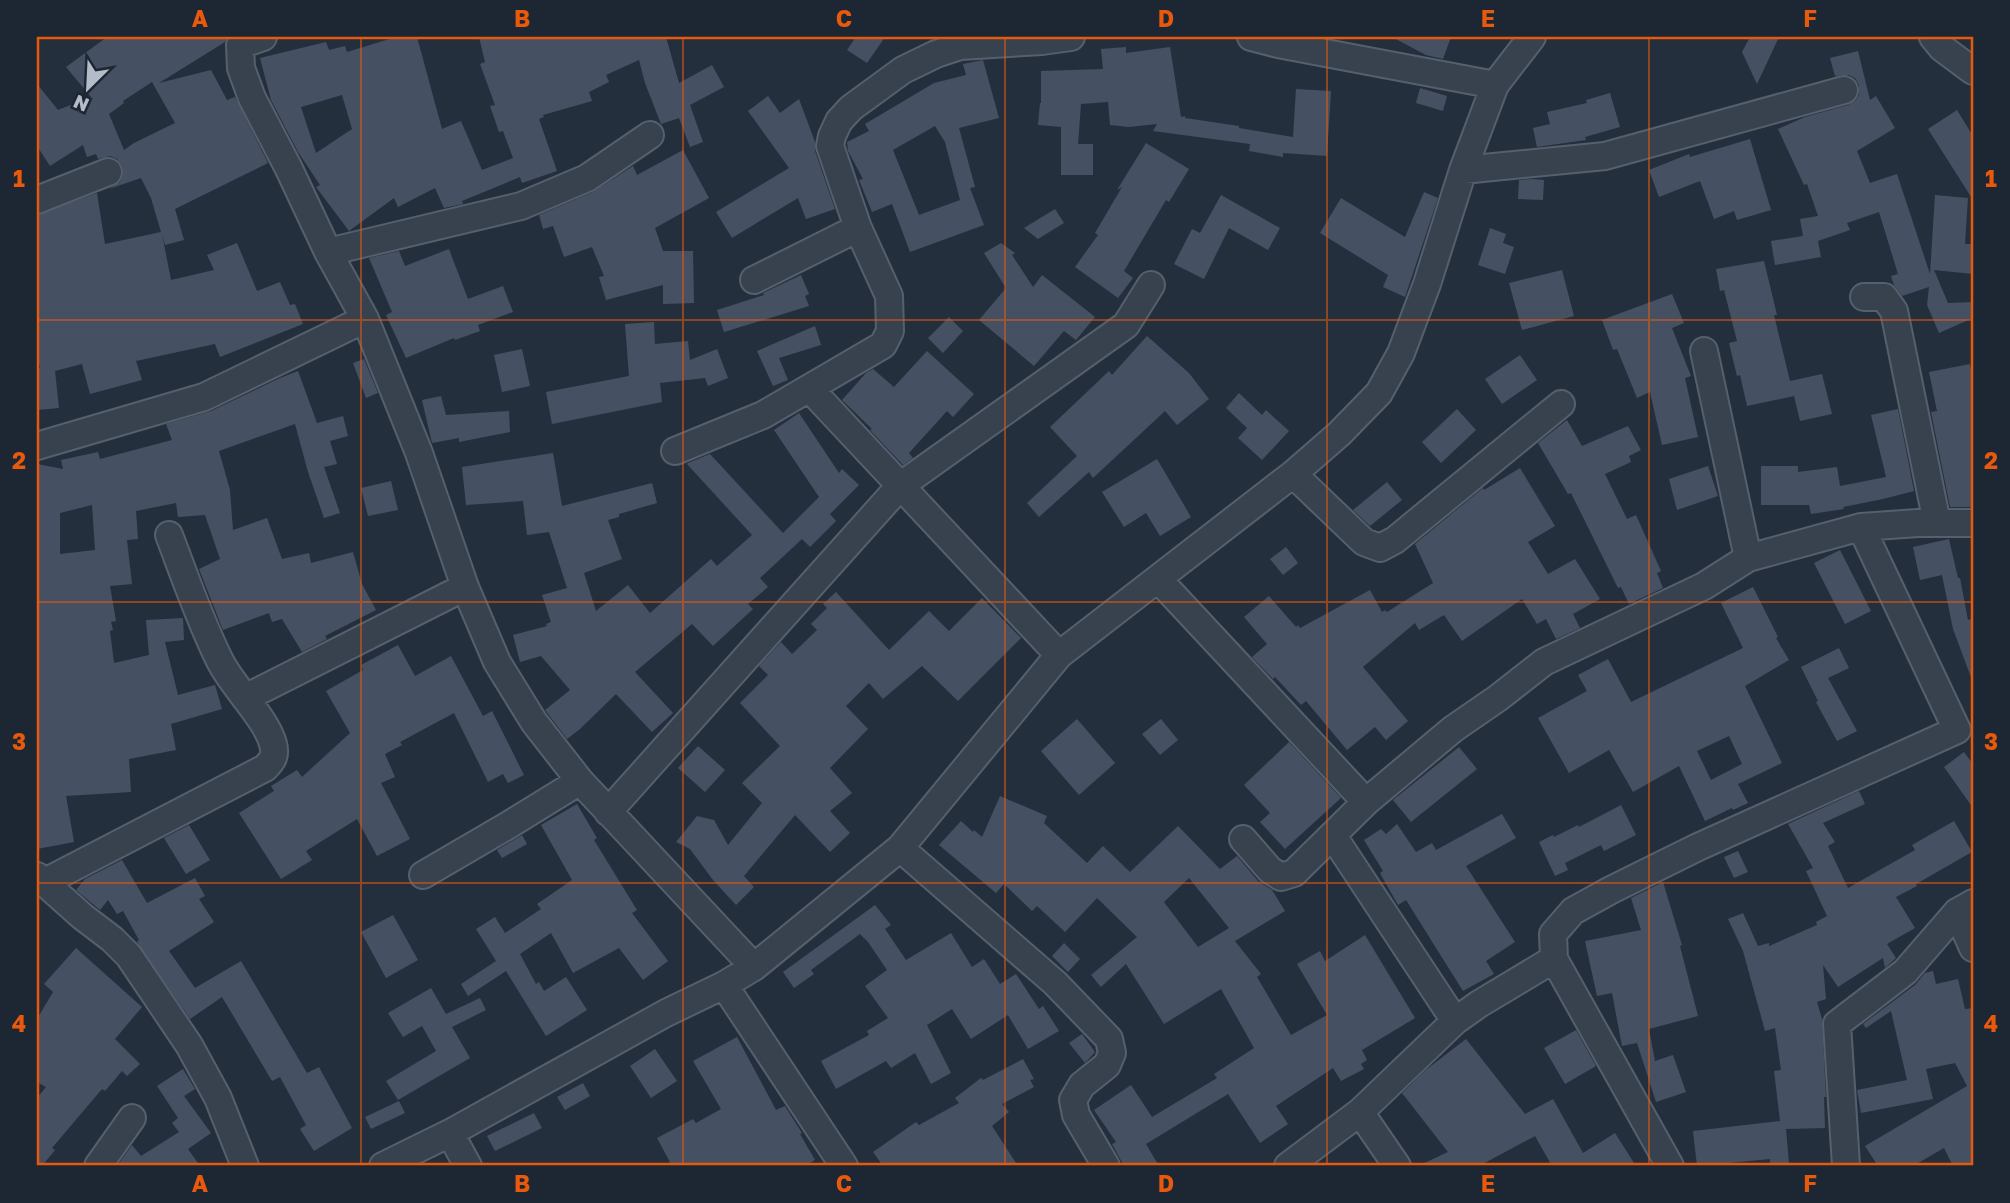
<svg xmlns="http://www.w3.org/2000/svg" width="2010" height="1203" viewBox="0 0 2010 1203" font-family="'Golos Text',sans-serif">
  <rect width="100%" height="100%" fill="#242f3e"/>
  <path fill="#455162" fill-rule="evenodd" d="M107,37H227L225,42L159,83L211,70L227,100L235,97L268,163L175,209L184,240L165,245L162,234L171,280L214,270L207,255L237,243L257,291L280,282L290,305L295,304L303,324L220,357L215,344L136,361L142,380L90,394L82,364L55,371L59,408L37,410V369L40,368L37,353V215L97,193L105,244L161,232L151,198L141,178L109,189L120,182L123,175L122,166L117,159L110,156L98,159L96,154L87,157L83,145L50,166L37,146V84L58,110L91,97L66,67ZM152,82L175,123L134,143L124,150L109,114L124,103L123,101Z
    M396,37H417L442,129L461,121L482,170L513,158L503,131L499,132L490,106L495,105L480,64L485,62L479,37H666L679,83L712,65L724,87L690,105L703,142L690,147L679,118L661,124L645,83L639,60L606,75L609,82L589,92L592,101L543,115L544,117L539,119L557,171L522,183L520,177L462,201L463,204L444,208L435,188L398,207L394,198L349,231L316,187L320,185L298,152L271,100L260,58L326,42L329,50L345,46L347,52ZM342,95L352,129L316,153L301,107Z
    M856,37H885L867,63L847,50Z
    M1392,37H1451L1443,59L1426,55Z
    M1750,37H1779L1757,84L1742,52Z
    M1126,47V53L1170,47L1181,117L1185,116V118L1239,126V128L1293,137L1296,89L1331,91L1327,156L1283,153V157L1249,151L1250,144L1153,131L1157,124L1129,127L1110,125L1108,102L1081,104L1078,144H1093V175H1061V127L1038,125L1040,103H1041V71L1103,69L1101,49Z
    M1858,51L1870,100L1876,96L1895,128L1857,151L1870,183L1897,174L1930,274L1935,195L1968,198L1965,244H1973V274L1934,270L1948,303L1973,302V318L1939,333L1927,305L1929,287L1902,296L1894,285L1891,276L1898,274L1879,212L1847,223L1850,230L1818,241L1821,257L1775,265L1771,241L1803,236L1800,219L1818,216L1807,184L1804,185L1778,129L1805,117L1848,105L1855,101L1859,95V85L1855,78L1849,75L1835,76L1830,58Z
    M983,60L999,118L959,128L975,187L970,188L984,225L910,252L892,204L872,212L859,180L863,179L848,151L847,142L869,131L865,124L934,83L966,75L963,64ZM935,126L945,142L960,200L919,215L893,150Z
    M1420,88L1447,96L1443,111L1416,103Z
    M1610,93L1620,127L1585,137L1586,140L1537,147L1533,128L1550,124L1547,112L1587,103L1586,100Z
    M768,96L780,113L799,99L815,142V151L835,209L806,219L798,198L732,238L716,212L789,168L748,111Z
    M1957,110L1973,136V200L1928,129Z
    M1750,139L1771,210L1737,220L1734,211L1714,219L1700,181L1659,197L1649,170L1689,154L1690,157Z
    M1146,143L1189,169L1169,202L1166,200L1124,271L1133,278L1118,298L1075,267L1098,235L1095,233L1122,187L1117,190Z
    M683,150L709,198L655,228L663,251H693L694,303L663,304V285L606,300L599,277L604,276L592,247L564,257L553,226L543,229L539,215L593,192L633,166L637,175Z
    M1532,179L1544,180L1543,200L1518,199L1519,180Z
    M1424,192L1438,198L1405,297L1383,287L1388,275L1320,233L1341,198L1405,237Z
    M1221,195L1280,228L1268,250L1229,228L1204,279L1174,264L1192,229L1200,233Z
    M1055,209L1064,223L1038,239L1024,228Z
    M1490,228L1506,234L1503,243L1514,247L1505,274L1478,265Z
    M1001,243L1015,253L1012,255L1033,287L1042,275L1095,317L1076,340L1064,331L1034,366L979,320L1006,288L984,253Z
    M449,249L468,299L503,286L513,312L478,325L480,331L455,340L454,338L406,358L386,315L392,312L369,258L399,251L405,266Z
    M1764,261L1777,315H1774L1790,381L1822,374L1832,414L1800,421L1794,396L1747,406L1740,375L1737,376L1729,343L1737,341L1724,290L1720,291L1716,269Z
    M1562,270L1574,316L1522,330L1509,283Z
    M801,275L809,294L805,296L809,306L724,332L717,310L764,295L763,293Z
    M1672,294L1684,323L1672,328L1691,376L1685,378L1698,437L1662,445L1650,392L1637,398L1617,349L1613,350L1602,320Z
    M949,317L963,331L943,353L928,338Z
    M654,322L655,344L688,341L690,360L717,349L728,378L708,386L705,378L660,383L662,402L552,424L546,392L629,376L625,324Z
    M815,326L821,345L779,358L788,380L773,386L757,351Z
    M1147,336L1189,373L1209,399L1177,425L1165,411L1093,478L1089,472L1039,517L1027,503L1077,456L1050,427L1109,371L1112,375Z
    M522,349L530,386L502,392L494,355Z
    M927,351L974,394L953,417L947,411L909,453L913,458L903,465L870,430L872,429L842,400L866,373L873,369L894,387Z
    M1520,355L1537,380L1502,404L1485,379Z
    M364,359L378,393L366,398L353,363Z
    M1970,364L1973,379V507H1950L1931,412L1937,411L1929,372Z
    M298,371L317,423L343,416L348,436L330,441L337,464L324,467L340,513L324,518L308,472L295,424L219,451L230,490L233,530L267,518L282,559L309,553L311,563L353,552L362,584L376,610L325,636L327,639L302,652L282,619L272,622L269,613L223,630L199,569L220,559L205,515L178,517L176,503L136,511L138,539L127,540L132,584L110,586L116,621L111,622L113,630L110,631L114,663L149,655L146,620L183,618L184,640L165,642L178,695L215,685L222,709L171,724L176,750L129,759L131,792L66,796L74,842L37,849V464L63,469L61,460L98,452L100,459L172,440L166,424L211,411L280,378ZM92,505L95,550L60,554V513Z
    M1239,393L1262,415L1266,410L1289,431L1262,460L1238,438L1247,428L1226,408Z
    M441,396L446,415L509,411L510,432L459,442V438L432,443L422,400Z
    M1457,409L1476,430L1441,463L1422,442Z
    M1898,409L1914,491L1883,499L1843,507L1844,509L1811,514L1809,505H1761V466H1798V472L1837,467L1840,486L1886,477L1871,415Z
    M799,413L839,473L842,469L859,485L830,514L836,521L810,547L802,539L760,578L768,587L748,604L753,609L713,646L692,624L635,672L673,713L652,732L616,694L580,729L567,739L545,710L570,690L541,656L520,662L513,635L547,626L546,624L551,622L542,595L567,588L549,532L527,535L523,501L466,505L462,467L553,453L562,506L652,483L657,503L619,514V517L608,520L622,559L584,573L596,611L628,585L650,613L711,559L717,566L752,535L687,464L688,463L710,454L783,533L819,497L774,430Z
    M1567,420L1582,446L1628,426L1641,450L1629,456L1631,462L1605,474L1627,519L1636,515L1661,571L1657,573L1663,588L1629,604L1621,587L1618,588L1571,493L1568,494L1538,443Z
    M1157,459L1191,517L1160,536L1146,513L1124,527L1102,492Z
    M1708,466L1718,496L1677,510L1669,479Z
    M1520,468L1555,526L1528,542L1548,574L1575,559L1600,599L1573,614L1580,628L1556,639L1546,619L1537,624L1522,599L1462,641L1444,615L1419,630L1415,623L1363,667L1408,721L1386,740L1375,727L1347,750L1306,701L1301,705L1275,677L1273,679L1252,657L1267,644L1244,617L1269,596L1296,627L1298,625L1300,628L1370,590L1382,612L1385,610L1387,612L1433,583L1415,544L1483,488L1484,490Z
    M391,481L398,510L368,516L361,488Z
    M1387,482L1402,500L1370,526L1353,510Z
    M1949,539L1958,578H1960L1968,620L1973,618V679L1972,680L1953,629L1942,575L1920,580L1913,547Z
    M1286,547L1298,563L1283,575L1270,559Z
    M1840,550L1871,611L1845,624L1814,563Z
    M1753,587L1778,637L1776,638L1789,660L1745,686L1782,763L1738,784L1748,803L1733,810L1732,808L1705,821L1679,766L1633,792L1609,750L1569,773L1538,718L1587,691L1578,675L1608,659L1631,702L1743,648L1721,603ZM1729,736L1742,764L1711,780L1697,751Z
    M836,592L889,650L929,611L949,631L982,598L1021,638L958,701L922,666L883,699L869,683L846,706L868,729L830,768L852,793L830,811L850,833L830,852L795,815L744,876L754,887L736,905L713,880L690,849L676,842L697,816L714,820L728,845L762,803L742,783L780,746L740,703L768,675L759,666L781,642L792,654L817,630L811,624L827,608L823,604Z
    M398,645L415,676L451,656L483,716L492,711L524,775L508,783L503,774L488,782L454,713L400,742L402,745L385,754L395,777L381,783L410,839L377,856L357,819L306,851L312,860L281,879L239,813L274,791L271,786L297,770L302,777L350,733L326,691L363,670L361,665Z
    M1839,648L1849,668L1828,678L1857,731L1837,741L1816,702L1818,701L1801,667Z
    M1077,719L1115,763L1079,795L1041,751Z
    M1161,719L1178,740L1160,755L1142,734Z
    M1289,742L1341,798L1285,849L1260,822L1270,813L1244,785Z
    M698,746L725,770L705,792L678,768Z
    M1459,747L1477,769L1411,822L1393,800Z
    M1964,752L1973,764V808L1944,767Z
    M1859,791L1865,804L1823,823L1835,842L1828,846L1848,888L1915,850L1912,845L1954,821L1972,852L1916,884L1917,886L1896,897L1915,928L1887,944L1896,958L1885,968L1883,958L1838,987L1823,965L1826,999L1817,1002L1822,1019L1826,1097H1824L1825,1128L1786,1129L1789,1164L1770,1165V1159L1697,1166L1693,1131L1780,1121L1774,1071L1781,1070L1775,1028L1765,1031L1743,951L1728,919L1743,913L1758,946L1769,943V946L1817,925L1816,922L1827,916L1806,871L1813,868L1788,824Z
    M1000,796L1047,816L1044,823L1087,863L1103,846L1130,872L1178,826L1220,869L1237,856L1258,881L1272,890L1285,911L1235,941L1261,974L1257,977L1291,1035L1327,1015L1297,964L1320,951L1325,961L1365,935L1415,1018L1362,1050L1367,1060L1361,1064L1364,1069L1341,1081L1333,1068L1276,1106L1288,1124L1260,1143L1228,1094L1146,1144L1159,1166H1124L1112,1144L1116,1142L1094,1110L1131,1085L1152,1117L1217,1078L1214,1074L1254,1048L1221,989L1164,1024L1126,964L1101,987L1091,975L1137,937L1097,898L1065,932L1037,906L1032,911L1004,884L996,893L939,845L961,821L973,832L974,830L982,837ZM1189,878L1229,928L1198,947L1164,902Z
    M577,804L597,838L594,840L637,910L632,913L668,961L643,980L619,948L573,973L551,933L520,954L536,984L539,982L544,991L566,977L587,1010L546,1036L506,971L468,996L461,984L496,961L476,929L495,917L505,933L541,909L537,904L572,880L541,825Z
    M1621,805L1636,835L1604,851L1601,845L1565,863L1568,870L1555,876L1539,842L1553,835L1554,837L1578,825L1579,827Z
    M1502,814L1516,838L1466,866L1515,942L1486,961L1494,974L1463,991L1406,900L1398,905L1380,873L1383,871L1364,840L1381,829L1386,834L1397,824L1416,852L1432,843L1436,850Z
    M189,825L210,860L186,874L164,838Z
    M522,835L527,844L502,858L497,850Z
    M1738,851L1748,872L1734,878L1724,857Z
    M122,860L147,903L195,878L205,896L199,899L214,922L169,951L195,988L241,961L307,1073L319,1067L352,1128L314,1151L300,1129L306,1125L280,1077L272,1081L222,997L190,1019L137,942L139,940L123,911L117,914L108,900L100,910L76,890L85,879Z
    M1663,882L1682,945L1680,946L1698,1016L1649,1029L1655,1061L1673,1055L1686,1092L1656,1102L1637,1043L1622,1046L1612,993L1597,996L1585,941L1641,930L1631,898Z
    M875,905L891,925L885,929L906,960L951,933L972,967L984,959L1000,984L1016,974L1039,1009L1043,1006L1059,1031L1028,1049L1008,1015L971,1039L952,1009L927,1025L951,1073L931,1084L915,1053L891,1068L886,1061L836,1089L821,1061L869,1035L867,1031L888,1018L865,986L887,970L868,942L860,934L811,970L814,974L794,988L783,972Z
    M393,915L418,960L386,978L361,932Z
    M1064,943L1080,959L1068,972L1052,956Z
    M76,948L142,1007L115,1039L140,1064L127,1076L122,1071L105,1091L102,1089L52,1148L55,1150L42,1166H37V1098L46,1087L37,1082V1019L53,992L44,984Z
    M1933,971L1936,984L1958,979L1965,1009L1973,1008V1166H1953L1944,1148L1913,1166H1878L1865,1146L1967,1086L1955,1063L1926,1069L1933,1099L1861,1113L1857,1090L1907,1080L1891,1011L1866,1028L1863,1024L1915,985L1925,973Z
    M431,988L446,1014L480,998L486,1010L452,1027L470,1058L398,1100L386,1081L436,1051L422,1026L403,1037L388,1013Z
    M1576,1030L1596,1066L1565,1084L1544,1048Z
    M1082,1034L1095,1052L1085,1063L1069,1043Z
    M737,1037L776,1110L785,1106L802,1133L800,1134L815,1160L805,1166H672L657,1138L693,1119L696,1123L721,1109L693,1061Z
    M1466,1039L1525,1114L1553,1099L1583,1153L1615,1133L1636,1166H1552L1535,1136L1479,1166H1418L1448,1152L1402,1093L1427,1069Z
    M655,1049L677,1081L651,1098L630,1066Z
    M1023,1059L1034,1079L1030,1080L1034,1087L1002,1104L1009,1112L992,1126L1018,1166H883L873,1152L916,1122L919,1125L959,1103L955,1098L981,1078L983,1080Z
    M183,1069L195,1089L184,1096L211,1133L188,1149L200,1166H117L132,1145L141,1156L179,1132L172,1123L178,1118L157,1086Z
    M583,1083L590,1096L565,1110L557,1097Z
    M399,1101L405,1113L371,1129L365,1117Z
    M534,1113L542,1128L495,1151L487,1136Z"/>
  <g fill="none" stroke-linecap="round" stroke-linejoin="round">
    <g stroke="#565f6c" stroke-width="30">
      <path id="minor" d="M263,37L240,45L241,68L252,98L289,169L328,252L365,319L419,453L465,587L497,662L534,722L580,781L754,967
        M1251,37L1278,44L1495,85
        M1933,37L1942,48L1973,71
        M1463,170L1605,156L1844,90
        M37,200L108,172
        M328,252L521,206L587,178L650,135
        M754,280L858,228
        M1864,297H1884L1894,311L1937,523
        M1704,351L1748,558
        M810,389L1059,655
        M37,446L204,397L365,319
        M675,451L763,415L883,345L890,331L889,296L858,228L830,146L832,136L839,121L851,108L903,70L936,54L960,46L1042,41L1071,37
        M1293,474L1364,542L1380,548L1395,540L1561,404
        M1158,579L1366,802
        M245,698L465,587
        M608,812L900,486L1126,325L1151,285
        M1333,836L1455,1021
        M1243,839L1270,870L1281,877L1294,873L1366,802L1453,729L1498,698L1544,662L1704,586L1748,558L1861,527L1918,523H1973
        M900,848L1055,983L1109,1039L1112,1053L1107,1065L1082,1085L1073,1100L1076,1115L1106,1166
        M423,875L507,826L580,781
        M37,876L83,917L112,939L129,956L189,1045L218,1098L245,1166
        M43,883L265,768C273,760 276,755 273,744C266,718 233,687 220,661C200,621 185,577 169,535
        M1957,912L1973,948
        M724,985L844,1166
        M1360,1112L1397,1166
        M450,1133L468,1166
        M98,1166L132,1118
        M383,1166L450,1133L666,1013L724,985L754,967L900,848L1059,655L1293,474L1339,434L1379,393L1401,353L1427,284L1463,170L1495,85L1532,37
        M1288,1166L1360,1112L1455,1021L1479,1004L1554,959
        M1670,1166L1554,959L1553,934L1573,911L1611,890L1698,847L1957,730L1861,527
        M1846,1166L1837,1024L1905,972L1957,912L1973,903"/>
    </g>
    <use href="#minor" stroke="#38414e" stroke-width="26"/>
  </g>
  <path fill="none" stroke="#e8590c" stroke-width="2" stroke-opacity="0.55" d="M361,37V1166M683,37V1166M1005,37V1166M1327,37V1166M1649,37V1166M37,320H1973M37,602H1973M37,883H1973"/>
  <rect width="2010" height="1203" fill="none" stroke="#1d2633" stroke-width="77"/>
  <g transform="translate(88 88) rotate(204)" stroke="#1d2633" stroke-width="5" paint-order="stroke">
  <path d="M0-5L12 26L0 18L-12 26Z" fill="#b4bcc9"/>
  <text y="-10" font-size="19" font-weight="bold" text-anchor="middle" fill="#b4bcc9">N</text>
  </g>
  <rect x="38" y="38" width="1934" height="1126" fill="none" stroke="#e8590c" stroke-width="2.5"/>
  <g font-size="23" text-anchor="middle" font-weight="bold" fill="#e8590c">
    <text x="200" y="27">A</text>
    <text x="522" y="27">B</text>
    <text x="844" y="27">C</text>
    <text x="1166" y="27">D</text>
    <text x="1488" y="27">E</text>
    <text x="1810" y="27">F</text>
    <text x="19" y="187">1</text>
    <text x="1991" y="187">1</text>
    <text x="19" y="469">2</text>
    <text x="1991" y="469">2</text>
    <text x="19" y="750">3</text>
    <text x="1991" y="750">3</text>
    <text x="19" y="1032">4</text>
    <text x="1991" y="1032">4</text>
    <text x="200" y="1192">A</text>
    <text x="522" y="1192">B</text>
    <text x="844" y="1192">C</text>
    <text x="1166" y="1192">D</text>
    <text x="1488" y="1192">E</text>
    <text x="1810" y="1192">F</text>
  </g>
</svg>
